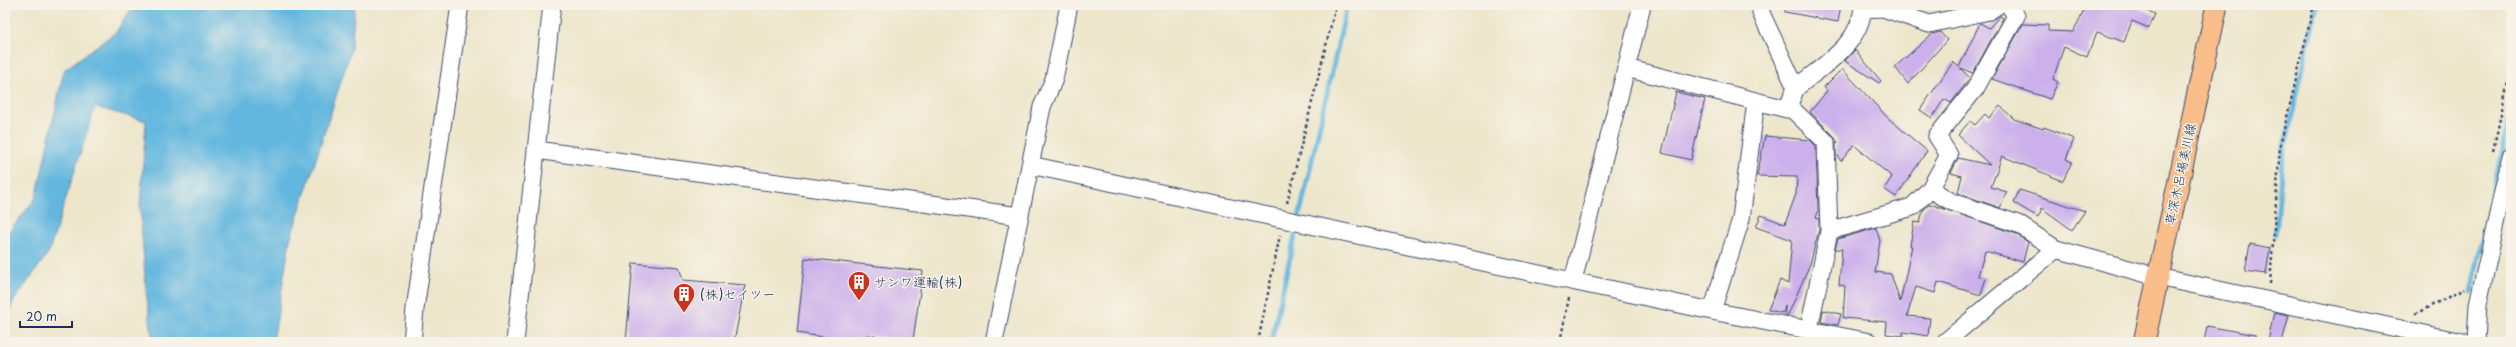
<svg xmlns="http://www.w3.org/2000/svg" width="2516" height="347" viewBox="0 0 2516 347" font-family="'Playpen Sans','Klee One',sans-serif">
  <rect width="100%" height="100%" fill="#f7f3e8"/>
  <filter id="ink" filterUnits="userSpaceOnUse"><feTurbulence type="fractalNoise" baseFrequency=".025" numOctaves="2"/><feDisplacementMap in="SourceGraphic" scale="8" xChannelSelector="R" yChannelSelector="G"/><feConvolveMatrix kernelMatrix="1 2 1 2 8 2 1 2 1" color-interpolation-filters="sRGB"/></filter>
  <filter id="wash" filterUnits="userSpaceOnUse"><feTurbulence type="fractalNoise" baseFrequency=".012" numOctaves="4" result="noise"/><feDisplacementMap in="SourceGraphic" scale="16" xChannelSelector="R" yChannelSelector="G"/><feGaussianBlur stdDeviation="0.9" result="paint"/><feColorMatrix in="noise" values="0 0 0 0 0 0 0 0 0 0 0 0 0 0 0 0 0 1.4 0 .05"/><feComposite in="paint" operator="in"/></filter>
  <g filter="url(#wash)">
    <rect width="100%" height="100%" fill="#ede6cb"/>
    <path fill="#64b7df" stroke="#40739e" d="M134,5H355L351,50L290,240L273,342H153L146,291L140,206L146,121L95,107L49,252L13,302L5,336V237L36,198L64,70L116,32Z"/>
    <g fill="none" stroke-linecap="round" stroke-linejoin="round">
      <path stroke="#64b7df" stroke-width="5" d="M2276,235L2282,160L2317,5
        M2471,292L2511,109
        M1271,342L1347,5"/>
    </g>
    <g id="blocks">
      <path fill="#ccb0eb" d="M1785,5H1841L1838,22L1785,12Z
        M2087,5H2133L2155,14L2149,28L2132,21L2124,42L2097,32L2087,57L2064,47L2053,79L2058,82L2050,99L1992,79L2023,24L2048,25V31L2073,32Z
        M2000,16L2003,18L1973,73L1960,68L1970,78L1951,103L1944,99L1932,118L1920,110L1953,62L1959,67L1980,23L1989,28Z
        M1940,32L1947,40L1908,84L1895,67L1932,34Z
        M1855,50L1881,81L1879,83L1845,61Z
        M1842,69L1888,118L1927,151L1896,197L1884,189L1892,177L1854,145L1841,161L1836,155V142L1838,143L1833,135L1810,112L1827,91L1824,87Z
        M1676,92L1705,99L1691,160L1662,153Z
        M2000,106L2014,119L2043,129L2044,127L2074,139L2066,159L2072,162L2063,181L2002,156L1991,187L2007,192L2000,208L1958,193L1962,176L1951,173L1958,158L1990,165L1958,135L1970,121L1975,125L1985,114L1989,118Z
        M1765,136L1810,140L1816,146L1818,212L1816,218L1819,219V230L1810,264L1788,315H1785V306L1783,313L1768,310L1780,280L1788,284L1792,240L1756,227L1761,215L1785,224L1796,194L1797,177L1757,176Z
        M2019,190L2026,192L2085,211L2072,230L2042,208L2038,217L2014,203Z
        M1930,204L2014,233L2028,242L2023,262L1985,251L1978,276L1986,278L1981,295L1938,282L1935,293L1916,287L1907,316L1930,318L1928,336L1903,332V336L1886,334L1887,322L1843,318L1845,286L1839,285L1842,249H1835L1838,239L1876,228L1880,241L1875,272L1891,274L1900,302L1912,246H1910L1914,222L1920,223L1923,210Z
        M2250,244L2270,248L2266,274L2245,271Z
        M805,258L923,271L913,340L894,342L895,339L867,335L866,342H857L797,333Z
        M633,263L679,267L683,280L745,285L734,342H626Z
        M1823,310L1841,314L1838,325L1821,322Z
        M2274,312L2289,315L2282,342H2268Z
        M2207,326L2255,335V342H2204Z"/>
    </g>
  </g>
  <g filter="url(#ink)">
    <use href="#blocks" fill-opacity="0" stroke="#3a4a6e" stroke-width="1"/>
    <g fill="none" stroke-linecap="round" stroke-linejoin="round">
      <g stroke="#3a4a6e" stroke-width="19">
        <path id="minor" d="M1761,5V13L1796,88C1823,65 1862,44 1863,5
          M2009,5L2016,16L1975,89L1937,136L1949,155L1930,189L1952,202L2018,224L2056,249L2158,277L2462,342
          M1863,9L1883,8L1929,24L1989,11L1998,5
          M1626,68L1787,109L1796,88
          M1789,106L1826,142L1829,231
          M536,150L1019,216
          M1030,165L1712,311L1870,342
          M1573,281L1642,5
          M1712,311L1741,219L1756,101
          M1809,329L1829,231L1912,207L1930,189
          M412,342L415,309L460,5
          M515,342L552,5
          M994,342L1042,107L1054,79L1069,5
          M1945,342L2056,249
          M2476,342L2478,304L2511,156"/>
      </g>
      <g stroke="#3a4a6e" stroke-width="23">
        <path id="major" d="M2144,342L2217,5"/>
      </g>
      <path stroke="#3a4a6e" stroke-width="2.5" stroke-dasharray="3 3" stroke-linecap="butt" d="M2493,151L2511,68
        M1287,203L1336,5
        M2270,284L2280,146L2314,5
        M2415,314L2464,289
        M1258,342L1280,235
        M1560,342L1569,298"/>
      <use href="#minor" stroke="#fff" stroke-width="17"/>
      <use href="#major" stroke="#f8bd88" stroke-width="21"/>
    </g>
  </g>
  <defs>
    <g id="building-pin" transform="scale(1.15)"><path d="M0 17L-7.5 6A9.5 9.5 0 1 1 7.5 6Z" fill="#c8321e" stroke="#f7f3e8"/><path d="M-4-6H4V6H1V3H-1V6H-4ZM-2.5-4.3h1.7v1.8h-1.7ZM.8-4.3h1.7v1.8H.8ZM-2.5-1h1.7V.8h-1.7ZM.8-1h1.7V.8H.8Z" fill="#fff"/></g>
  </defs>
  <g fill-rule="evenodd">
    <use href="#building-pin" x="859" y="282"/>
    <use href="#building-pin" x="684" y="294"/>
  </g>
  <g text-anchor="middle" stroke-width="3" stroke-linejoin="round" paint-order="stroke">
    <g font-size="13" fill="#1b2f5e" stroke="#f7f3e8">
      <text transform="translate(2180 174) rotate(-78)" y="5">草深木呂場美川線</text>
    </g>
    <g font-size="13" fill="#1b2f5e" stroke="#f7f3e8" text-anchor="start">
      <text x="874" y="287">サンワ運輸(株)</text>
      <text x="700" y="299">(株)セイツー</text>
    </g>
  </g>
  <rect width="2516" height="347" fill="none" stroke="#f7f3e8" stroke-width="20"/>
  <path d="M20 321v6h52v-6" fill="none" stroke="#1b2f5e" stroke-width="2"/>
  <text x="26" y="321" font-size="12" fill="#1b2f5e" stroke="#f7f3e8" stroke-width="3" paint-order="stroke">20 m</text>
</svg>
